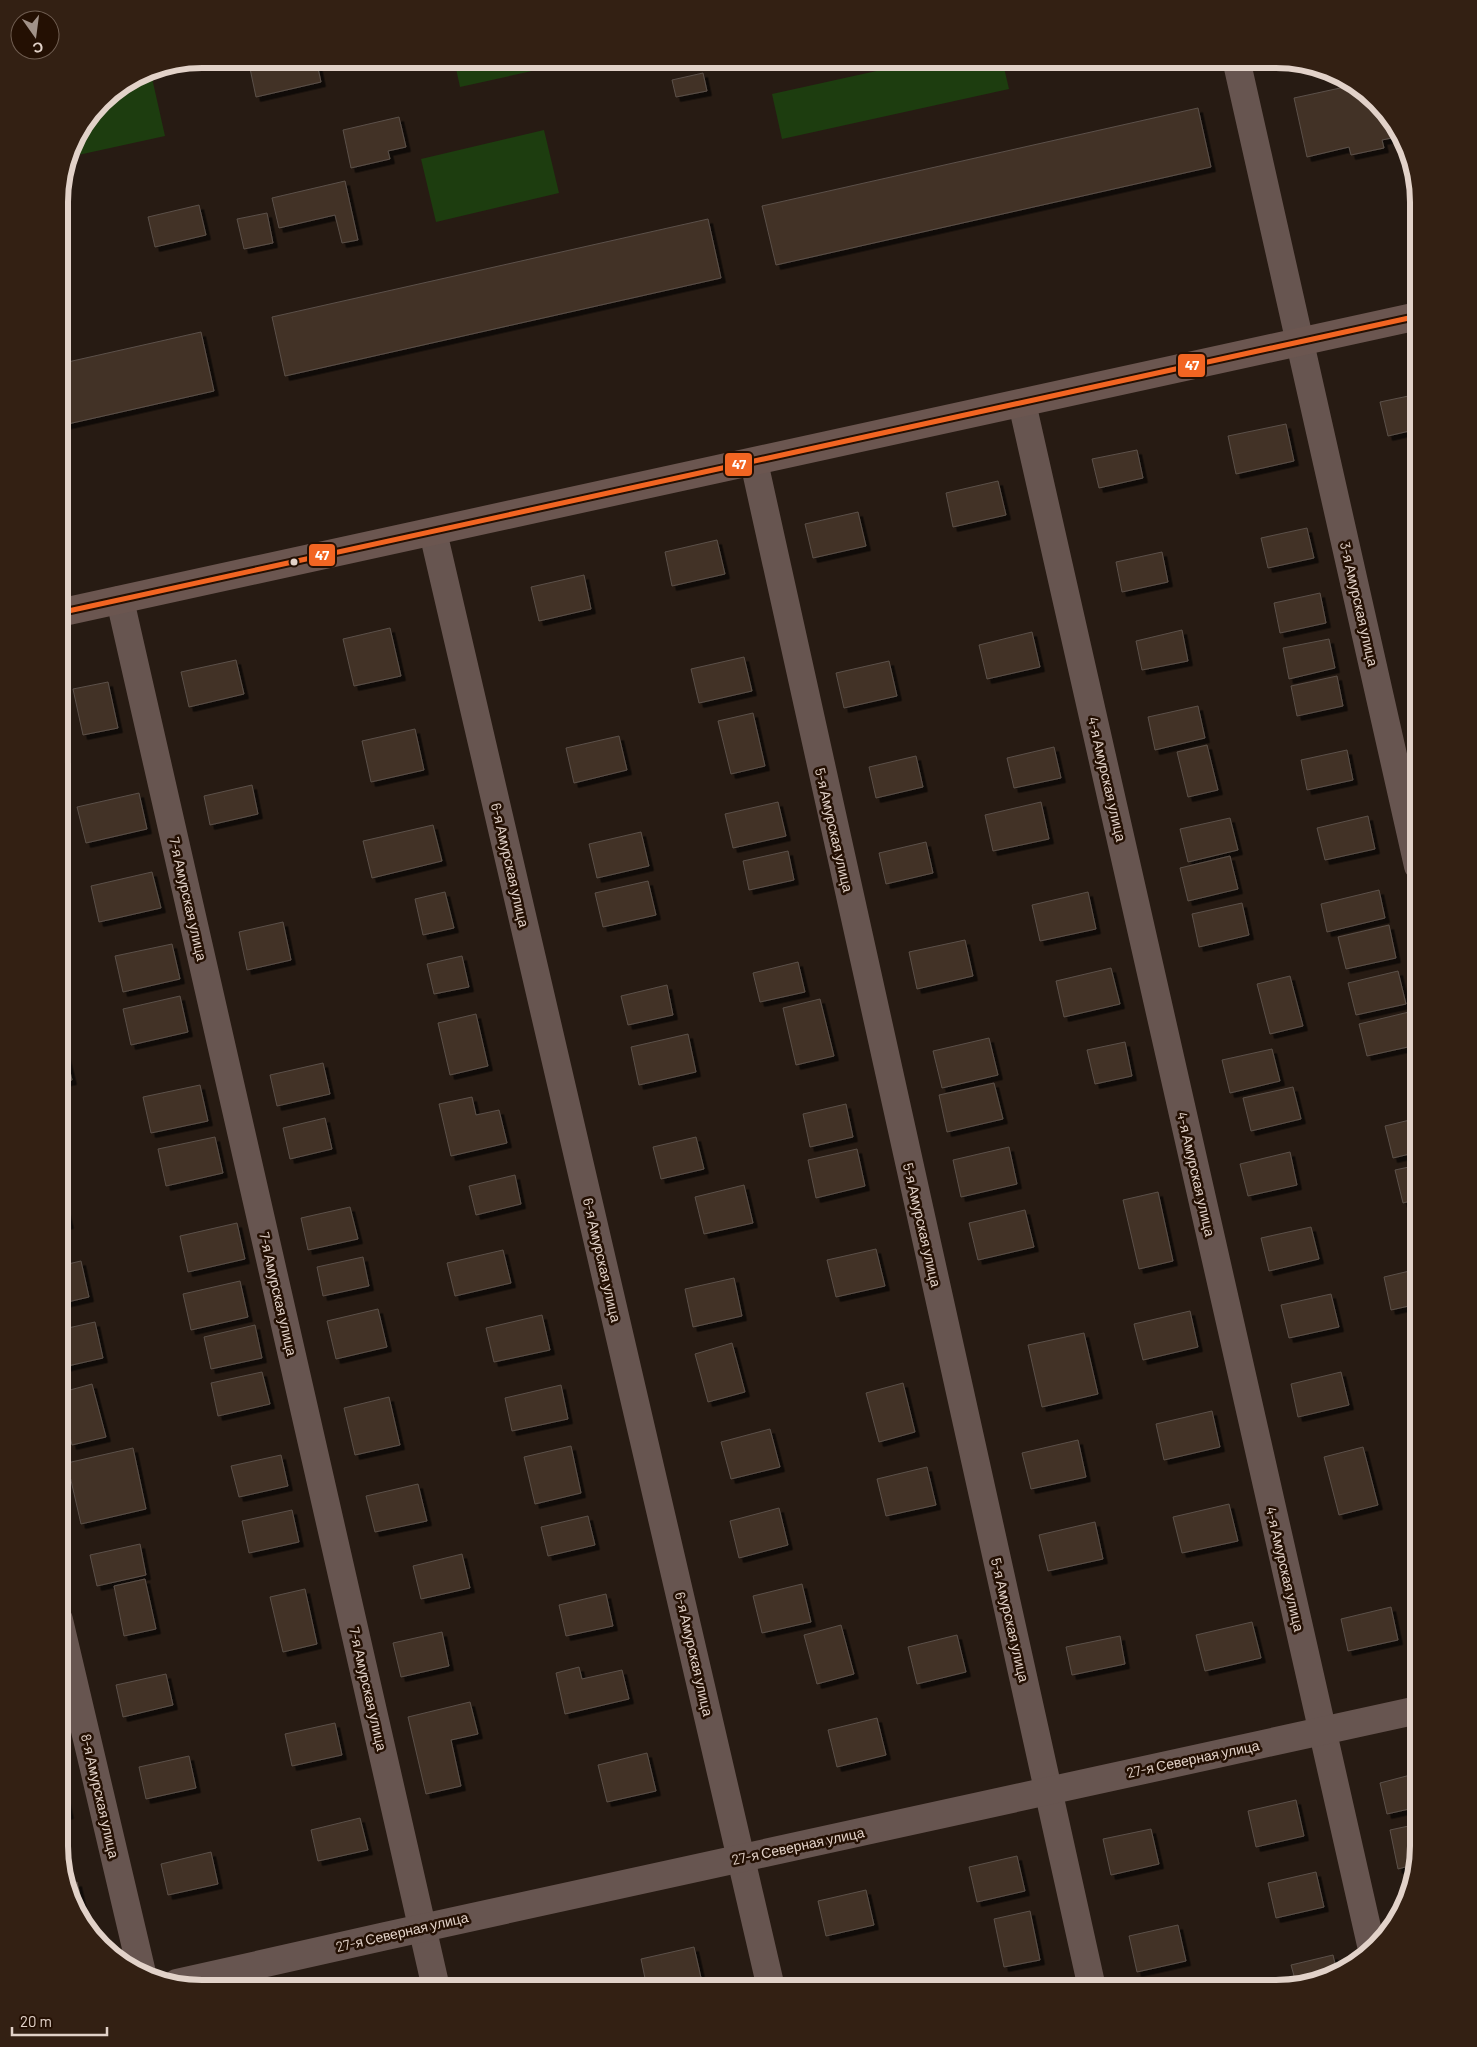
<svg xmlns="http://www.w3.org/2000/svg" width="1477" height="2047" viewBox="0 0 1477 2047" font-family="Barlow,sans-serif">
  <defs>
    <filter id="shadow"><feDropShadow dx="4.5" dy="4.5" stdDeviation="0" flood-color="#0009"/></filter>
  </defs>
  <rect width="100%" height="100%" fill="#271b13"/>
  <path fill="#1d3d0f" d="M454,59H538L541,69L460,87Z
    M931,59H1002L1009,89L782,139L772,94Z
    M150,69L165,136L69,157L74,138L107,94Z
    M544,130L559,193L436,222L421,159Z"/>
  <path fill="#423227" stroke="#5b5049" filter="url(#shadow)" d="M248,59H316L321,82L256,97Z
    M703,73L707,91L676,97L672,80Z
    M1354,85L1399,130L1401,136L1382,140L1384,148L1351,155L1349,147L1307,157L1294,98Z
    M1198,108L1211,167L776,265L762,206Z
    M399,117L406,147L388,151L390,159L351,168L343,130Z
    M345,181L358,240L342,243L335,215L279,228L272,198Z
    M199,205L206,235L155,247L148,217Z
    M267,213L273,243L244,249L237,219Z
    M708,219L721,278L285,376L272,317Z
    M201,332L214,391L59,426V364Z
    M1418,394V429L1388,436L1380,402Z
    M1286,424L1294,461L1236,474L1228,436Z
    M1137,450L1143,478L1099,488L1092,459Z
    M998,481L1006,515L953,527L946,493Z
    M858,512L866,546L813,558L805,524Z
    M1307,528L1314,558L1268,568L1261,538Z
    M717,540L725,574L672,586L665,552Z
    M1418,549V584L1415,585L1408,551Z
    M1162,552L1168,582L1122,592L1116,562Z
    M584,575L591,609L539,621L531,587Z
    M1320,593L1326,623L1280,633L1274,603Z
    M390,628L401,676L354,686L343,639Z
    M1182,630L1188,661L1142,670L1136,641Z
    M1032,632L1040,667L987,679L979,645Z
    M1329,639L1335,668L1289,679L1283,648Z
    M744,657L752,691L699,703L691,669Z
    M236,660L244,694L189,707L181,672Z
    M889,661L897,696L844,708L836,673Z
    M1337,676L1343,706L1297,716L1291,686Z
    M108,682L118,728L83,735L73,689Z
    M1198,706L1205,738L1155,750L1148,717Z
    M753,713L765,766L731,774L718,721Z
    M415,729L424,770L371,782L362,741Z
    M619,736L627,770L574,783L566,748Z
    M1207,745L1218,790L1188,797L1177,752Z
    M1054,747L1061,778L1014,788L1007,758Z
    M1347,750L1353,780L1307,790L1301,760Z
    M916,756L923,787L876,798L869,767Z
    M252,785L258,814L210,825L204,796Z
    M139,793L147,829L86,843L77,807Z
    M778,802L786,836L733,848L725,814Z
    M1041,802L1049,839L993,851L985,815Z
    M1368,816L1375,849L1325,860L1317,828Z
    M1230,818L1238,850L1188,862L1180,829Z
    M433,825L442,861L372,878L363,841Z
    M641,832L649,866L597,878L589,844Z
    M926,842L933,873L886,884L879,853Z
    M788,851L794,880L749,890L743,861Z
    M1230,856L1238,889L1188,901L1180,868Z
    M152,872L161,908L99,922L91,886Z
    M648,881L656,915L603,927L595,893Z
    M1379,890L1385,918L1327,932L1321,904Z
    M445,892L454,928L423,935L415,899Z
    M1088,892L1096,929L1040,941L1032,905Z
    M1242,903L1249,935L1199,947L1192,914Z
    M283,922L291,960L247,970L239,932Z
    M1389,925L1396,958L1346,969L1338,937Z
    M965,940L973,976L917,989L909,952Z
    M172,944L180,979L123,992L115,956Z
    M462,956L469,987L434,994L427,964Z
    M798,962L805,992L760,1002L753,973Z
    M1111,968L1120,1004L1064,1017L1056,981Z
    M1398,971L1406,1004L1356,1015L1348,983Z
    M1290,976L1303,1026L1270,1034L1257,984Z
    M667,985L673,1015L628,1025L621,996Z
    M180,996L188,1032L131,1045L123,1009Z
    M820,999L834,1056L796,1065L783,1008Z
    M1409,1012L1417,1045L1367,1056L1359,1024Z
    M476,1014L488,1066L450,1075L438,1023Z
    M688,1034L696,1072L639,1085L631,1047Z
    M989,1038L998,1075L942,1088L933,1051Z
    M1125,1042L1132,1076L1095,1084L1087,1050Z
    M63,1044L72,1080L59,1083V1045Z
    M1272,1049L1280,1081L1230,1093L1222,1060Z
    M323,1063L330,1094L277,1106L270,1075Z
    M994,1083L1003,1119L947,1132L939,1095Z
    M200,1085L208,1121L151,1133L143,1097Z
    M1293,1087L1301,1119L1251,1131L1243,1098Z
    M472,1097L476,1115L499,1110L507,1143L451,1156L439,1104Z
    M846,1104L853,1137L810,1147L803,1114Z
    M325,1118L332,1149L290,1159L283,1128Z
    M1418,1118V1152L1393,1158L1385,1126Z
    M215,1137L223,1173L166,1186L158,1149Z
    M696,1137L704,1169L661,1179L653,1147Z
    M1009,1147L1017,1184L961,1197L953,1160Z
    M857,1149L865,1186L816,1198L808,1160Z
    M1290,1152L1297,1185L1248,1196L1240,1164Z
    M1418,1165V1199L1403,1203L1395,1170Z
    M515,1175L521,1204L476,1215L469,1186Z
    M744,1185L753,1223L704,1234L695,1197Z
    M60,1187L69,1224L59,1226V1188Z
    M1158,1192L1173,1261L1139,1269L1123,1200Z
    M350,1207L358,1239L308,1250L301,1218Z
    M1025,1210L1034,1247L978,1260L969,1223Z
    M237,1223L245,1259L188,1272L180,1236Z
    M1311,1227L1319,1259L1269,1271L1261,1238Z
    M876,1249L885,1286L836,1297L827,1260Z
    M503,1250L511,1283L455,1296L447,1263Z
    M363,1257L369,1286L323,1296L317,1267Z
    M81,1261L89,1297L59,1304V1266Z
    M1418,1269V1304L1391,1310L1384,1277Z
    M734,1278L742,1316L693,1327L685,1289Z
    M240,1281L248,1317L191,1330L183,1294Z
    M1331,1294L1339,1327L1289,1338L1281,1305Z
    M378,1309L387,1347L336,1359L327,1321Z
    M1190,1311L1198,1347L1143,1360L1134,1324Z
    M542,1315L550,1350L494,1362L486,1328Z
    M95,1322L103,1358L59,1368V1330Z
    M255,1325L262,1358L211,1369L204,1337Z
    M1084,1333L1098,1394L1042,1407L1028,1345Z
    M732,1343L745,1392L708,1402L695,1354Z
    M262,1372L270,1404L218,1416L211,1383Z
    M1341,1372L1349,1405L1298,1417L1291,1384Z
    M903,1383L915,1432L879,1442L866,1393Z
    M92,1384L106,1437L72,1445L59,1393Z
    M561,1385L568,1419L512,1431L505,1398Z
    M389,1397L400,1445L355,1455L344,1408Z
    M1212,1411L1220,1447L1164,1460L1156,1424Z
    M770,1429L780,1467L731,1479L721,1442Z
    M1078,1440L1086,1477L1031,1489L1022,1453Z
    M571,1446L581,1493L535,1504L524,1457Z
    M1363,1447L1378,1505L1339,1515L1324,1457Z
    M133,1448L146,1509L81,1524L67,1463Z
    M281,1455L288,1486L239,1497L231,1466Z
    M927,1467L936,1505L886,1516L877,1479Z
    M418,1484L427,1521L375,1532L366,1496Z
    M1229,1504L1238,1541L1182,1553L1173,1517Z
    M779,1508L788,1545L739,1558L730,1521Z
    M292,1510L299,1542L249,1553L242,1521Z
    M588,1516L595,1545L548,1556L541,1527Z
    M1095,1522L1103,1559L1048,1571L1039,1535Z
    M140,1544L146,1575L97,1586L90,1555Z
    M462,1554L470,1588L421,1599L413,1566Z
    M145,1579L156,1629L124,1636L114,1586Z
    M802,1584L811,1622L762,1633L753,1596Z
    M305,1589L317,1644L283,1652L270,1597Z
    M606,1594L613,1626L566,1636L559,1605Z
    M1391,1607L1398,1640L1348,1651L1341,1619Z
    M1252,1622L1261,1658L1205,1671L1196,1635Z
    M841,1625L854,1674L817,1684L804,1635Z
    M442,1632L449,1666L401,1677L393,1643Z
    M957,1635L966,1672L917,1684L908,1647Z
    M1120,1636L1125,1664L1072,1675L1066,1647Z
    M579,1667L582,1679L622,1670L629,1699L565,1714L556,1673Z
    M166,1674L173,1705L123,1717L116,1685Z
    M470,1702L478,1734L451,1740L461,1786L426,1794L408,1717Z
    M877,1718L886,1755L837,1767L828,1730Z
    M335,1723L342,1755L292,1766L285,1734Z
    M647,1753L656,1791L607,1802L598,1765Z
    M189,1756L196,1788L146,1799L139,1767Z
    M1418,1773V1807L1387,1814L1380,1783Z
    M62,1783L69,1814L59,1817V1784Z
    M1296,1800L1304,1836L1256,1847L1248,1811Z
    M360,1818L368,1850L318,1861L311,1830Z
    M1418,1824V1846L1413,1865L1398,1869L1390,1830Z
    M1151,1829L1159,1864L1111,1875L1103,1839Z
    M211,1852L218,1884L168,1895L161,1864Z
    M1017,1856L1025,1891L977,1902L969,1867Z
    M1316,1872L1324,1907L1276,1918L1268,1883Z
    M77,1882L84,1913L77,1914L69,1884Z
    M866,1890L874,1925L826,1936L818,1901Z
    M1030,1911L1040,1960L1004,1967L994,1919Z
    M1178,1925L1186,1961L1137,1972L1129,1936Z
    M694,1947L702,1982L673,1988H647L641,1959Z
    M1333,1955L1337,1972L1296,1983L1291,1965Z
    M1039,1978L1041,1988H994Z
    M869,1980L872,1988H840Z
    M541,1982L543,1988H514Z"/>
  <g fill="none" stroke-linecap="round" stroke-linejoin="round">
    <path stroke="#675550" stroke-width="28" d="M1236,59L1418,866
      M1022,403L1371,1945
      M754,462L1092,1988
      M433,532L771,1988
      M120,600L436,1988
      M59,1620L142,1973"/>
    <path stroke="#675550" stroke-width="28" d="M177,1983L386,1936L1418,1710"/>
    <path stroke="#6b5650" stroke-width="28" d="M59,613L1418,316"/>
    <g stroke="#241003" stroke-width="9">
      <path id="bus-1" d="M59,613L1418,316"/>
    </g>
    <use href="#bus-1" stroke="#f26522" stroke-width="5"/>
  </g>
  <circle fill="#e2d2c9" stroke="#241003" stroke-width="2" cx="294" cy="562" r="4.5"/>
  <g text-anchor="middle" stroke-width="5" stroke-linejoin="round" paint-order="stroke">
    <g font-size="14" fill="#e2d2c9" stroke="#241003">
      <text transform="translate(1359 604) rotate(77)" y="5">3-я Амурская улица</text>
      <text transform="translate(1107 779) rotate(77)" y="5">4-я Амурская улица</text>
      <text transform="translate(834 830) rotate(77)" y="5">5-я Амурская улица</text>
      <text transform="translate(510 865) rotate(77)" y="5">6-я Амурская улица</text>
      <text transform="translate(188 899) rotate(77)" y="5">7-я Амурская улица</text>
      <text transform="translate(1196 1174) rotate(77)" y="5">4-я Амурская улица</text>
      <text transform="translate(922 1225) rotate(77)" y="5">5-я Амурская улица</text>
      <text transform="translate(602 1260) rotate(77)" y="5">6-я Амурская улица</text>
      <text transform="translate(278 1294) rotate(77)" y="5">7-я Амурская улица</text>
      <text transform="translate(1285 1569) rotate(77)" y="5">4-я Амурская улица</text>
      <text transform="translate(1010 1620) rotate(77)" y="5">5-я Амурская улица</text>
      <text transform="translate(694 1654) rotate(77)" y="5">6-я Амурская улица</text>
      <text transform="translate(368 1689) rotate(77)" y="5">7-я Амурская улица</text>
      <text transform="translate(1193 1759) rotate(-12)" y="5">27-я Северная улица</text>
      <text transform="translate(100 1796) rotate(77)" y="5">8-я Амурская улица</text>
      <text transform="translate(798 1846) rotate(-12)" y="5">27-я Северная улица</text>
      <text transform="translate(402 1932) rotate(-13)" y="5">27-я Северная улица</text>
    </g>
  </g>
  <path d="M0 0H1477V2047H0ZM202 68H1276A134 134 0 0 1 1410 202V1846A134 134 0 0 1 1276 1980H202A134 134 0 0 1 68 1846V202A134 134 0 0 1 202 68Z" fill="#332013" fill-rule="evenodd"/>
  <path fill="none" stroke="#e2d2c9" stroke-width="6" d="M202 68H1276A134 134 0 0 1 1410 202V1846A134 134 0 0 1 1276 1980H202A134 134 0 0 1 68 1846V202A134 134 0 0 1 202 68Z"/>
  <g stroke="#241003" stroke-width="2">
    <rect x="1177" y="353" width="29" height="25" rx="5" fill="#f26522"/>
    <rect x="724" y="452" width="29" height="25" rx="5" fill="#f26522"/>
    <rect x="308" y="543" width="28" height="24" rx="5" fill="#f26522"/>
  </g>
  <g font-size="14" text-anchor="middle" font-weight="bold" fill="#fff">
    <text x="1192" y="370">47</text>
    <text x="739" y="469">47</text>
    <text x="322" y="560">47</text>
  </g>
  <g transform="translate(35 35) rotate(166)"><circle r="24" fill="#241003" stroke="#705e52"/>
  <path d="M0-4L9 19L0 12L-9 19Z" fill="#a19289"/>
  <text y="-8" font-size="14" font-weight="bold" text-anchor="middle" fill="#e2d2c9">С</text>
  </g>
  <path d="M12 2027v8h95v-8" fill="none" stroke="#e2d2c9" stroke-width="2.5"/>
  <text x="20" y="2027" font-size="15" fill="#e2d2c9" stroke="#241003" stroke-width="4" paint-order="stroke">20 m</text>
</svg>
